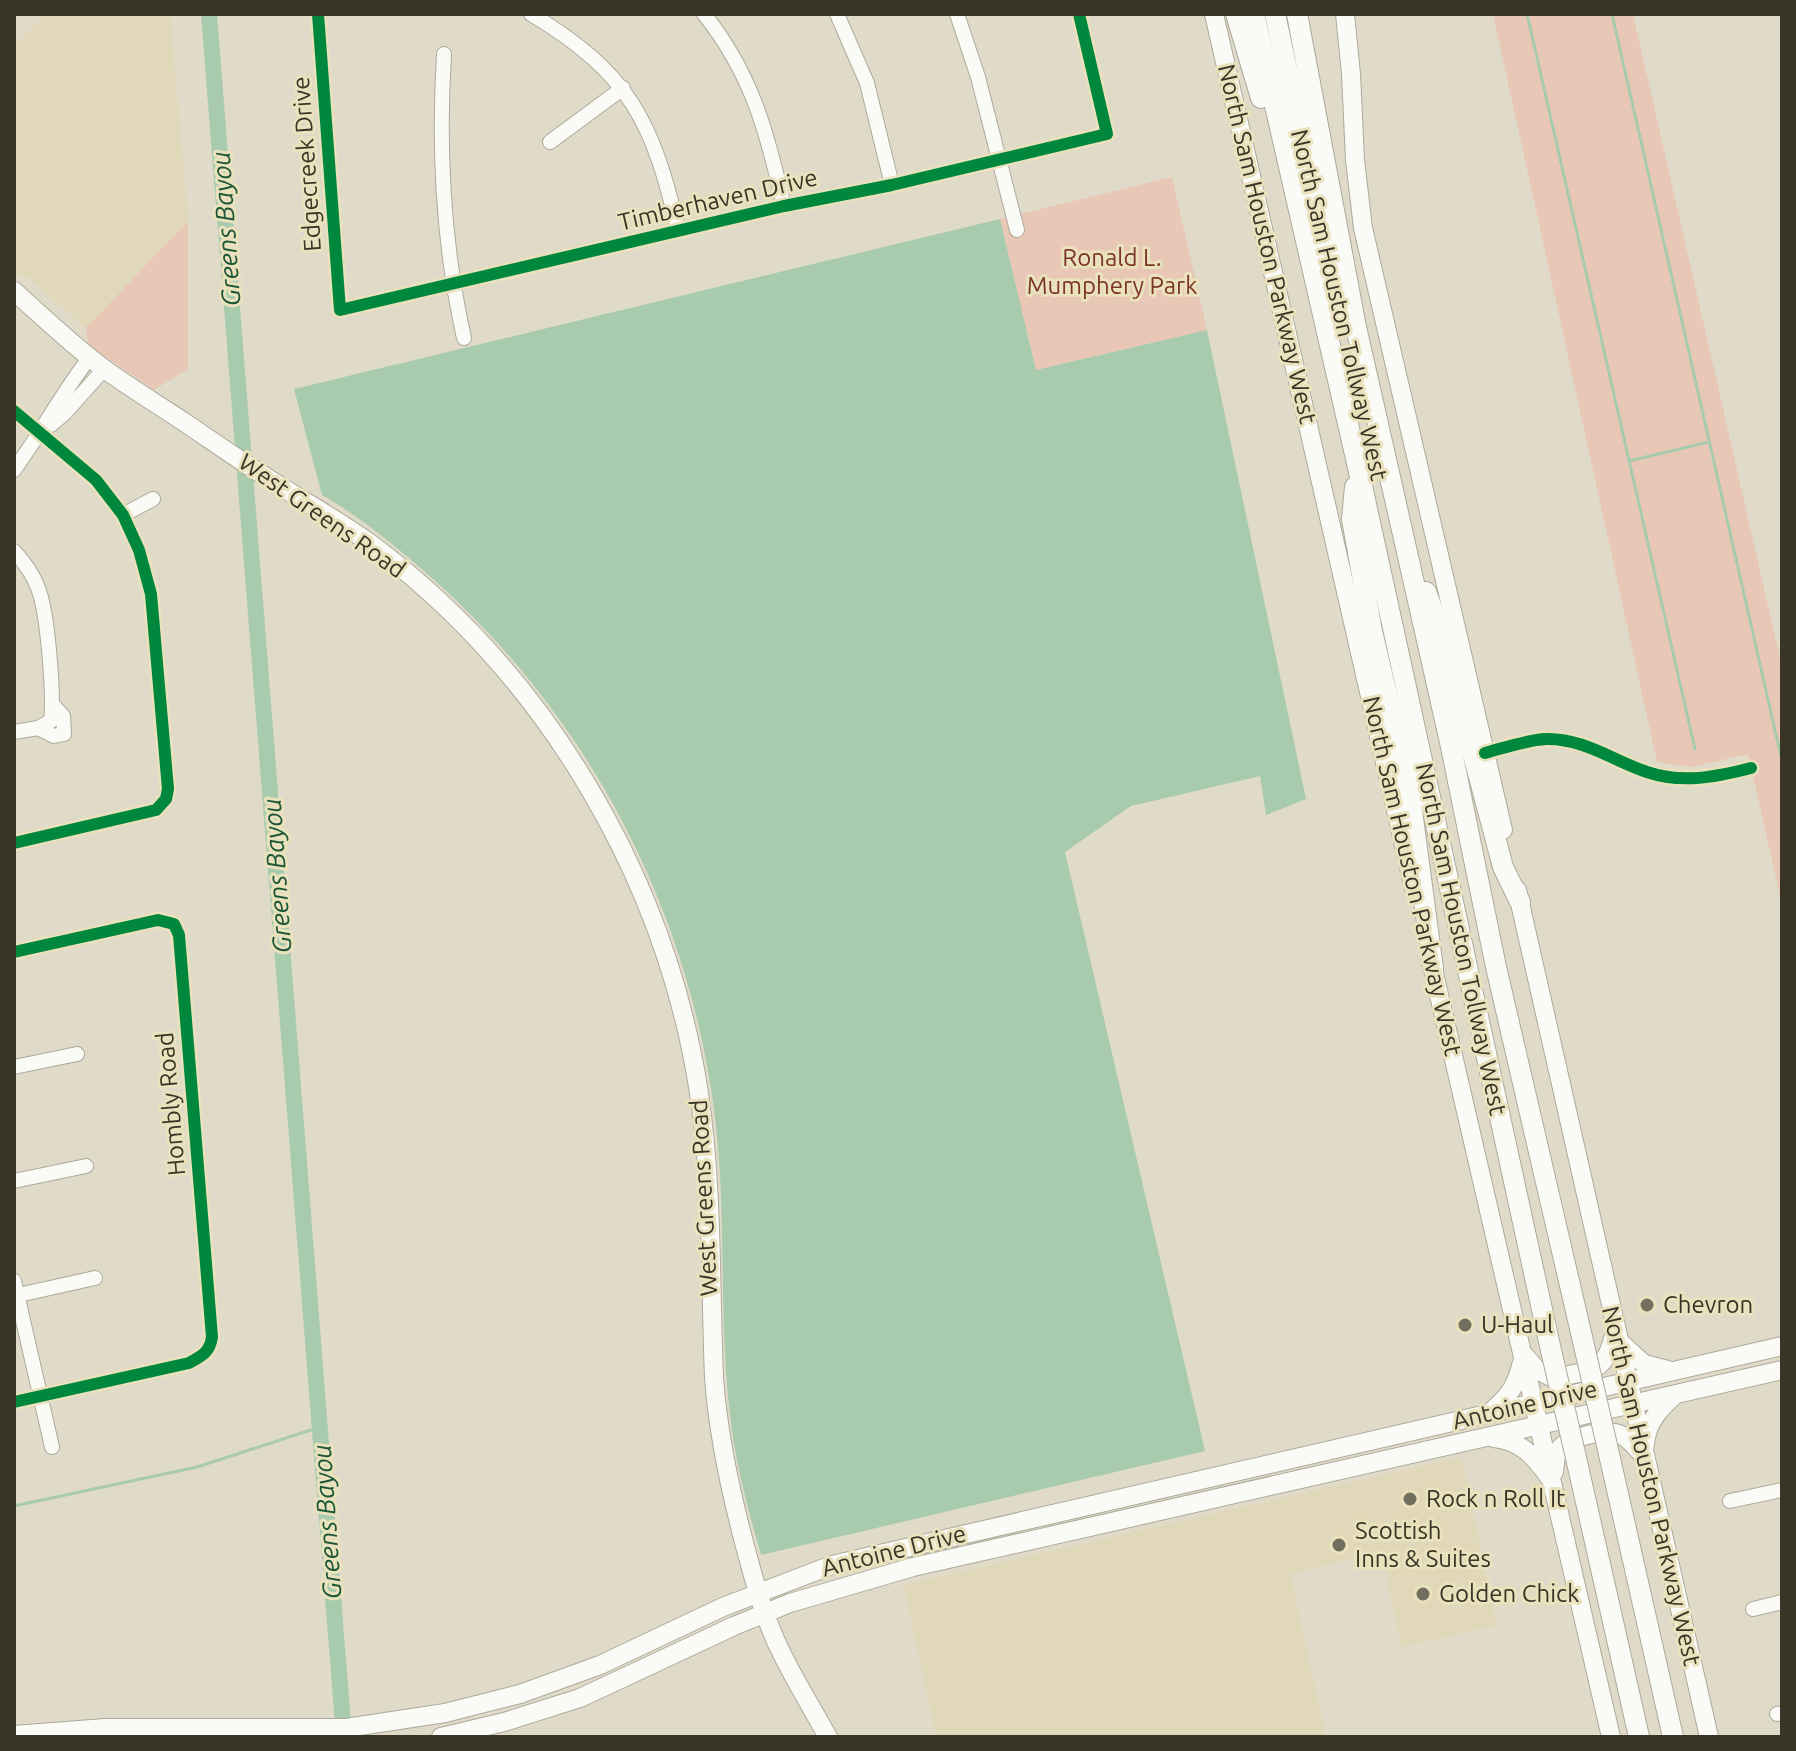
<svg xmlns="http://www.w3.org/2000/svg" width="1796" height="1751" viewBox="0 0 1796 1751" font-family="Ubuntu,sans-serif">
  <rect width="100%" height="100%" fill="#e0dbc8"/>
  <path fill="#e0d8b8" d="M45,14H170L188,221L86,328L27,276L14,274V46Z
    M1461,1457L1497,1625L1402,1647L1381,1551L1290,1574L1326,1737H936L904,1585Z"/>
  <path fill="#e9c7b7" d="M1493,14H1633L1782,667V905L1748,754L1691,767L1657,762Z
    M1172,177L1207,330L1036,370L1000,219Z
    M188,221V369L154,390L88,345L86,328Z"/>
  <path fill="#a8cbae" d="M1000,219L1036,370L1207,330L1306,799L1266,815L1260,776L1131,806L1065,852L1205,1451L761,1555C748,1509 735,1462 730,1414C719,1322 726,1228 717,1136C696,922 593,721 433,579C398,548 362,518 322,495L294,389Z"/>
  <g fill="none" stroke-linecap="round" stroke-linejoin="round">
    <path stroke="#a8cbae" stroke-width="3" d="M1527,14L1695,749
      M1612,14L1782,761
      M1629,461L1709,442
      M14,1506L197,1467L320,1427"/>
    <path stroke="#a8cbae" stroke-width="16" d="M209,14L344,1737"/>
    <g stroke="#adaa9b" stroke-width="16">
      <path id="minor" d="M318,14L340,310L784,206L892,185L1107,134L1079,14
        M531,14C629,73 653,121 678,230
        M704,14C752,74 767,132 784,206
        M837,14L867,83L892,185
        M957,14L978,77L1017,230
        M444,54C438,151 443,244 464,338
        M550,142L623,88
        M14,411L96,480L123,515L139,550L151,594L168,789L166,799L156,810L14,843
        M51,425L65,413L104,369
        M14,470C41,433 62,393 90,357
        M123,515L153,499
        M14,551C24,562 33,574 38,588C48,613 54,695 51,721L38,728L14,732
        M38,728L54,736L64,734L63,716L53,705
        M1485,753C1504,748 1526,740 1546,739C1583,738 1614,761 1647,772C1682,784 1716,777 1751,768
        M14,952L158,920L174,924L179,935L212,1337C210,1352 202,1356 189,1363L14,1402
        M14,1067L77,1054
        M14,1181L86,1166
        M14,1281L52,1447
        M14,1296L95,1278
        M1730,1501L1782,1490
        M1753,1609L1782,1602
        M1777,1714L1782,1713"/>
    </g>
    <g stroke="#adaa9b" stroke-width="20">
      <path id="major" d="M1214,14L1414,889
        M1345,14L1351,74L1355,160L1363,228L1503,830
        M14,291C43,317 72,345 103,368C129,387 157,404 184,422C218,445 252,469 288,491C317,509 347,526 375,547C548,678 666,879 699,1093C713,1187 710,1283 714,1377C718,1435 730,1490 745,1546C755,1584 765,1621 783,1656C797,1684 813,1710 828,1737
        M1517,890L1709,1737
        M1430,956L1611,1737
        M1619,1341L1644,1364L1668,1370
        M1524,1355L1537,1370L1553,1378C1589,1370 1605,1375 1614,1335
        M1493,1410C1510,1395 1517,1384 1522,1362
        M1494,1438C1521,1441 1534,1456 1549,1477
        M1645,1445C1646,1423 1660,1408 1676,1394
        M1554,1472C1555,1466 1555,1458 1557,1453C1563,1437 1607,1428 1621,1435C1630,1439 1637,1449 1644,1456
        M14,1735L105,1728H346L445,1713L520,1694L600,1665L723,1607L832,1565L1782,1346
        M441,1737L504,1722L580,1698L734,1626L790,1603L913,1567L1782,1370"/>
    </g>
    <g stroke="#adaa9b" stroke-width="22">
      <path id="highway" d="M1236,14L1261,98
        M1254,14L1357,463L1550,1346
        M1275,14L1340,314
        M1297,14L1356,327L1450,742L1496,967L1582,1337
        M1355,487L1352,519L1372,631L1409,788L1433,968
        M1426,592L1439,627L1503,867L1520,902
        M1609,1454L1673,1737
        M1577,1462L1639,1737"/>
    </g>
    <use href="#minor" stroke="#fafaf7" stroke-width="14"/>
    <use href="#major" stroke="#fafaf7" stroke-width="18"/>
    <use href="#highway" stroke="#fafaf7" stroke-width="20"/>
    <g stroke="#adaa9b" stroke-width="22" stroke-linecap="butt">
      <path id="highway-bridge" d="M1582,1337L1609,1454
        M1550,1346L1577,1462"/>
    </g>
    <use href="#highway-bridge" stroke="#fafaf7" stroke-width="20"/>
    <g stroke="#eae1bd" stroke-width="17">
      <path id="cycleway" d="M318,14L340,310L784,206L892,185L1107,134L1079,14
        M14,411L96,480L123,515L139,550L151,594L168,789L166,799L156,810L14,843
        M1485,753C1504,748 1526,740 1546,739C1583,738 1614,761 1647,772C1682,784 1716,777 1751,768
        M14,952L158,920L174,924L179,935L212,1337C210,1352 202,1356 189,1363L14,1402"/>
    </g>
    <use href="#cycleway" stroke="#00873e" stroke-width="12"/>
  </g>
  <g fill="#736f5f" stroke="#eae1bd" stroke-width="3">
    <circle cx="1647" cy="1305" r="8"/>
    <circle cx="1465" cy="1325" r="8"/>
    <circle cx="1410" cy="1499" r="8"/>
    <circle cx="1339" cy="1545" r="8"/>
    <circle cx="1423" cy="1594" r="8"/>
  </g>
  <g text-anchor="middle" stroke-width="6" stroke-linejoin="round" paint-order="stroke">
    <g font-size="24" fill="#383527" stroke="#eae1bd">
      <text transform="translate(307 164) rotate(-94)" y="8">Edgecreek Drive</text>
      <text transform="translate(718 200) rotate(-13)" y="8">Timberhaven Drive</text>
      <text transform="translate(1267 244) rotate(77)" y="8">North Sam Houston Parkway West</text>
      <text transform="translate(1339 305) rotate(77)" y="8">North Sam Houston Tollway West</text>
      <text transform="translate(322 516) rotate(35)" y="8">West Greens Road</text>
      <text transform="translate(1412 876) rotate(77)" y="8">North Sam Houston Parkway West</text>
      <text transform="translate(1461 939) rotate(78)" y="8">North Sam Houston Tollway West</text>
      <text transform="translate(171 1104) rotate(-95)" y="8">Hombly Road</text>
      <text transform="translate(704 1198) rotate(-93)" y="8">West Greens Road</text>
      <text transform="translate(1525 1405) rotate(-13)" y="8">Antoine Drive</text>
      <text transform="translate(1651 1486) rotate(77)" y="8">North Sam Houston Parkway West</text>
      <text transform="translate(894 1551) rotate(-14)" y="8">Antoine Drive</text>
    </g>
    <g font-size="24" fill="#7c3627" stroke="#eae1bd">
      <text x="1112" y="266">Ronald L.<tspan x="1112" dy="28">Mumphery Park</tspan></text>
    </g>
    <g font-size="24" fill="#383527" stroke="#eae1bd" text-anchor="start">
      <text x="1663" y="1313">Chevron</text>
      <text x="1481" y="1333">U-Haul</text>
      <text x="1426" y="1507">Rock n Roll It</text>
      <text x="1355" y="1539">Scottish<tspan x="1355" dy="28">Inns &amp; Suites</tspan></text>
      <text x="1439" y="1602">Golden Chick</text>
    </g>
    <g font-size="26" font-style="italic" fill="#1b5637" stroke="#eae1bd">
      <text transform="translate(226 229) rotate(-94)" y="9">Greens Bayou</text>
      <text transform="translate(277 876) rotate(-94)" y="9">Greens Bayou</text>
      <text transform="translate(327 1522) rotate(-94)" y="9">Greens Bayou</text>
    </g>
  </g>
  <rect width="1796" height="1751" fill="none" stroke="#383527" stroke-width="32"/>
</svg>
